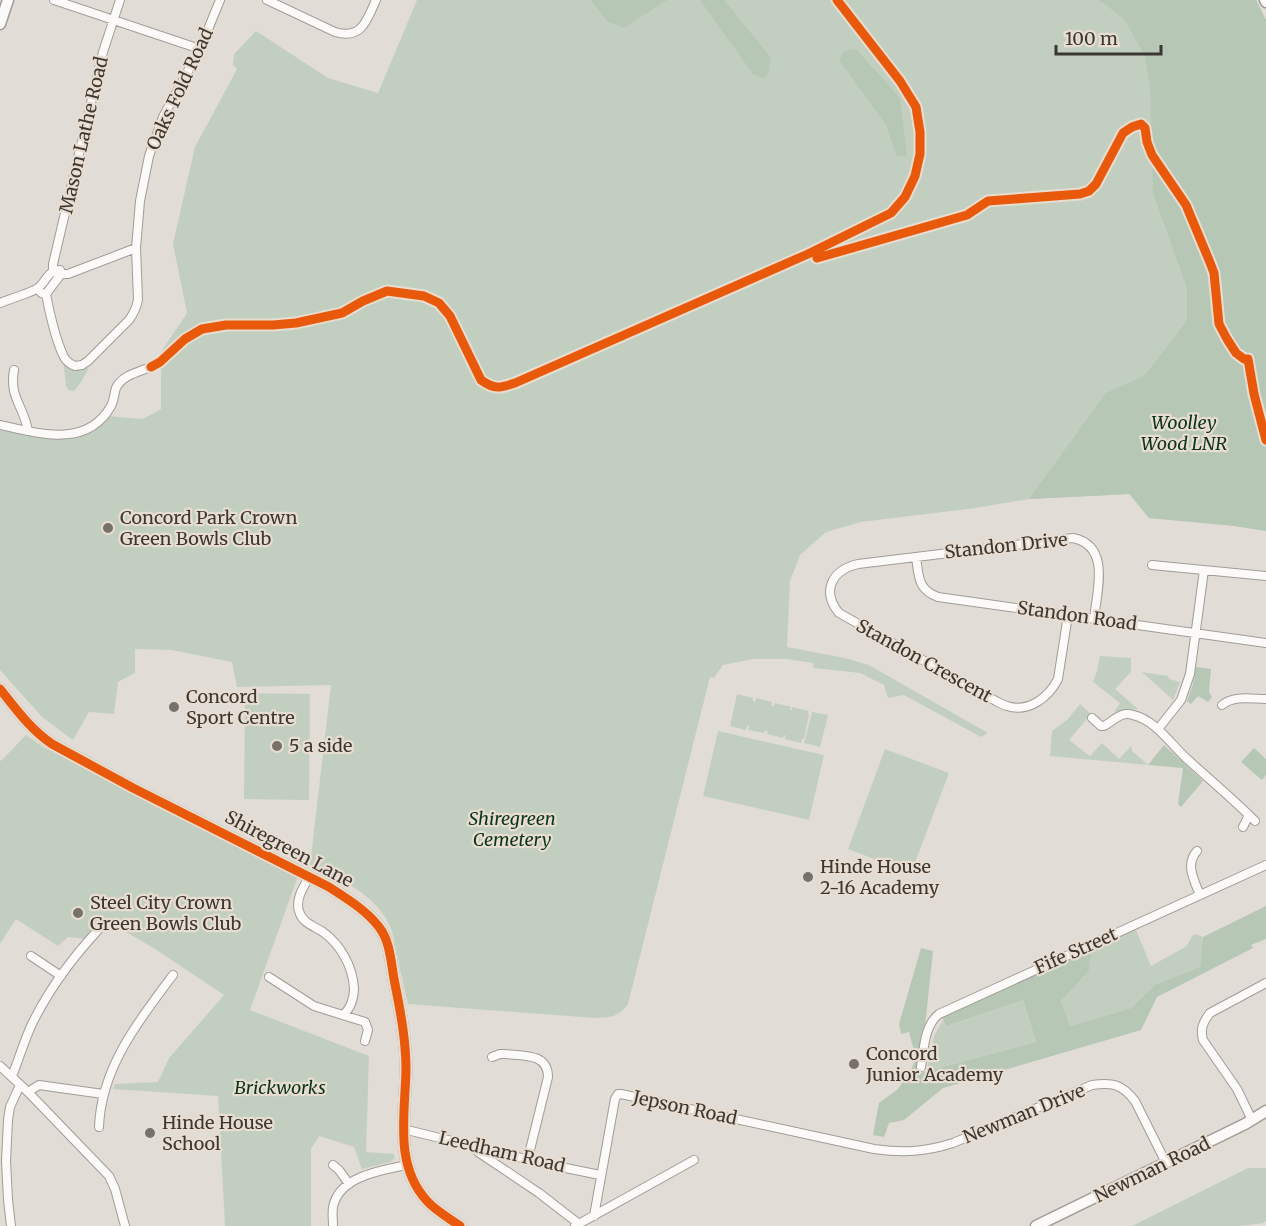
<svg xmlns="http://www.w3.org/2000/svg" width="1266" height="1226" viewBox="0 0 1266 1226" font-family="Merriweather,serif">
  <rect width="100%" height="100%" fill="#e2dcd6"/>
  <path fill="#c2cfc0" d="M417,0H1256L1266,20V531L1228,525L1149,518L1129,494L1029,499L976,508L861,522L826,532L800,555L790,581L787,647L845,658L869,665L988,733L981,737L904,695L888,698L884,685L860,673L814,668L813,663L786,659H753L723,665L714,678L710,677L628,1004C617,1018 611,1017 595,1018L408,1004C404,987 400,970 397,954C395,945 394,935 390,926C376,895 340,878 310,865L331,685L237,687L232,662L172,650L135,649V673L118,682L114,714L89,712L73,740L42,717L0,670V430L57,439L85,433L108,416L143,419L161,409V370L151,367L187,313L173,244L195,147L237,69L233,65L234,54L256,31L328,78L378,93Z
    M63,360C71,370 76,370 89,368L81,382L74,391L68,390L66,385Z
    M1100,656L1131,658V672L1115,689L1138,709L1114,712L1120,703L1093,682L1097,671Z
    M1142,672L1168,676L1169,679L1180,682L1173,700Z
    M245,693L310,694L309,800L244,799Z
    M737,694L753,698V701L755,702L756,698L772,702L771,706H774L775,703L791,707L790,710H792V707L809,711L808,714L809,715L804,739H802L801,743L785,739V735H784L783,738L767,734L768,731H765L764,733L748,730L749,726H747L746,730L730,726Z
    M1080,704L1091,714L1069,740L1090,756L1102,743L1119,759L1131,746L1132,751L1148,765L1050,756L1052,731L1068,719Z
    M812,712L828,715L820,747L804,743Z
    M718,731L824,755L809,820L703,796Z
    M26,735L43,747L164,811L298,876L250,1010L369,1056L366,1152L394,1154L395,1158L390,1162L362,1169L354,1147L319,1136L311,1149V1226H225L218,1096L113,1089L115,1084L158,1082L169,1058L224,995L155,949L104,919L86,939L68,937L58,946L16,919L0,944V760L1,761Z
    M885,749L949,773L911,873L848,849Z
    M1136,930L1151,966L1187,946L1192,936L1196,934L1203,937L1200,967L1156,984L1131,1008L1070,1026L1061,1001L1089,971L1092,949Z
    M1023,1000L1036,1042L927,1071L934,1036L943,1020L948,1026Z
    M1248,1168H1266V1221L1264,1223L1239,1226H1132Z"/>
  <path fill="#b6c7b5" d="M591,0H667L624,28L607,21Z
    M700,0H724L771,58L769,73L764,79L753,74Z
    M1099,0H1256L1266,20V531L1235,526L1149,518L1130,494L1029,499L1106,393L1144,376L1187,321V288L1153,193L1150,87L1145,56L1124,19Z
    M856,49L900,98L907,155L897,157L886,125L839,60L844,51Z
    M1196,667L1211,669L1209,692L1212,697L1208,702L1198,696L1191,704L1187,701L1193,684Z
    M1164,745L1203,781L1181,807L1178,804L1183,768L1148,765Z
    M1254,748L1266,759V775L1262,780L1241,762Z
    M1266,906V939L1251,945L1253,948L1157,997L1141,1030L943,1088L904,1120L889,1123L884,1137L873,1135L879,1103L898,1089L911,1070L916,1058L909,1032L901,1034L899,1024L921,948L933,951L920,1073L1036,1042L1023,1000L947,1026L940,1015L1092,949L1089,971L1061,1001L1070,1026L1131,1008L1156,984L1200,967L1203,937Z"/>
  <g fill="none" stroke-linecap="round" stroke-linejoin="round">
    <g stroke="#a09c97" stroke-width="10">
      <path id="street" d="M54,0L200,49
        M267,0L335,32C362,40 367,20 376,0
        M53,271V264L103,52L120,0
        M61,274H68L136,248
        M46,294C49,311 56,341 64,357C66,361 70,364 75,366L82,365L88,361L129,320C134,313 137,307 138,299L136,248L140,201L149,156L163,117L200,49L220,0
        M0,303C9,299 31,293 38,288C46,282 48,270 60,270L61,274L46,294C41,294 40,292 38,288
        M14,370C9,398 24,406 28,431
        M0,425C37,433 87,449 111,406C114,401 114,394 116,388C122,375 139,372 151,367
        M916,557C919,576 917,589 938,597L1266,643
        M1152,565L1266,576
        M1068,615L1058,679C1049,697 1029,713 1007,706C1003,705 998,702 994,700L839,613C821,591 832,570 858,564L1073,538C1111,546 1097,590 1094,619
        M1222,705C1234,695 1252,699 1266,699
        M1092,718L1101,726H1104C1114,721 1120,711 1133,715C1155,720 1170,743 1186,758C1209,779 1233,799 1255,821
        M1158,729L1181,700L1190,674L1204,570
        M1243,827L1249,815
        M1197,851C1185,864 1194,880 1200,895
        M310,876C304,886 295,899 299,911C302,923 314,926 323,932C341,945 353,967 354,989C354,997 351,1008 344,1014
        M31,956L61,976
        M269,977L314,1006L365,1022L368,1030L365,1041
        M492,1057L500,1054H505C523,1056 548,1053 548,1077L528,1158
        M0,1066L28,1092L109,1176L115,1189L125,1226
        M921,1067C924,1049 924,1026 939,1014L1266,865
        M12,1076C19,1059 24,1041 32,1024C49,989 73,957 99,929
        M28,1092L39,1085L103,1094
        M1252,1120L1237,1089L1203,1040C1200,1029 1203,1022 1210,1013L1266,983
        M99,1127C101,1068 139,1020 173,975
        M403,1129L551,1165L600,1175
        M475,1146L478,1152L539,1193L579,1224
        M333,1165L339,1170L349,1184
        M594,1216L615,1099L618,1094H621L874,1149C903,1153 925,1152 953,1143L1092,1085C1112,1082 1122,1084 1135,1101L1166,1163
        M11,1226L8,1200L6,1161L8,1120L10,1107L20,1085
        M333,1226C333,1220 332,1213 333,1207C339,1176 382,1170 407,1165
        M575,1226L694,1160"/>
    </g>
    <g stroke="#a09c97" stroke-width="13">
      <path id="secondary" d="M1265,0L1266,2
        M0,24L8,0
        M0,689C16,709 30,729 52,744L133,788L329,887C346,898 366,910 379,927C390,941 391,962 394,979C400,1009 406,1039 406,1070C405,1115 394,1165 427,1201C436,1211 449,1218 460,1226
        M1036,1226L1245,1124L1266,1111"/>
    </g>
    <use href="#street" stroke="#fbfaf9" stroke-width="8"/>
    <use href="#secondary" stroke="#fbfaf9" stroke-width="10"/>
    <g stroke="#e8ddd0" stroke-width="13">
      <path id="cycleway" d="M817,258L967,215L988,201L1080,194L1089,191L1096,184L1123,133L1132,127L1141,124L1145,128L1147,142L1152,155L1186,205L1209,260L1214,273L1219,324L1227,339L1236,353L1244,359H1248L1254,394L1266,440
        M151,367L160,362L185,339L202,329L226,325H273L296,323L342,313L363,301L387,291L424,296L439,303L450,316L481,380C495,390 500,388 515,383L808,254L891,213L905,197L915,176L920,154V132L916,107L900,81L837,0
        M0,689C16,709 30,729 52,744L133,788L329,887C346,898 366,910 379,927C390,941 391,962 394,979C400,1009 406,1039 406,1070C405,1115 394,1165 427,1201C436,1211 449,1218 460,1226"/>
    </g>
    <use href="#cycleway" stroke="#e8590c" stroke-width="9"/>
  </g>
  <g fill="#75716b" stroke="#e8ddd0" stroke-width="2">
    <circle cx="108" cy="528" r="6"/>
    <circle cx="174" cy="707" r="6"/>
    <circle cx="277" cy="746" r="6"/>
    <circle cx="808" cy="877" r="6"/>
    <circle cx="78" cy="913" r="6"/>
    <circle cx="854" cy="1064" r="6"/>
    <circle cx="150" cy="1133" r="6"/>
  </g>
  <g text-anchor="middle" stroke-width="4.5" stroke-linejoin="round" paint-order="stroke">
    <g font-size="18" fill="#3b3732" stroke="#e8ddd0">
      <text transform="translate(180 89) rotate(-65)" y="6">Oaks Fold Road</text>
      <text transform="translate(84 135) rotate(-77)" y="6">Mason Lathe Road</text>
      <text transform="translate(1006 546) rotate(-6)" y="6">Standon Drive</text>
      <text transform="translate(1077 616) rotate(8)" y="6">Standon Road</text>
      <text transform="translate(924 661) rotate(29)" y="6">Standon Crescent</text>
      <text transform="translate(289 849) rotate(28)" y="6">Shiregreen Lane</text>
      <text transform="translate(1076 951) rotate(-24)" y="6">Fife Street</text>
      <text transform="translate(685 1108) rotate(12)" y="6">Jepson Road</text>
      <text transform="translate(1024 1114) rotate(-22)" y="6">Newman Drive</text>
      <text transform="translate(502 1152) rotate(13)" y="6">Leedham Road</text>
      <text transform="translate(1152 1170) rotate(-26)" y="6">Newman Road</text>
    </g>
    <g font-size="18" font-style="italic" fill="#0a3519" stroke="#e8ddd0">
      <text x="1184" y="429">Woolley<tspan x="1184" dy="21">Wood LNR</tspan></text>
      <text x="512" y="825">Shiregreen<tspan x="512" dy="21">Cemetery</tspan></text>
      <text x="280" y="1094">Brickworks</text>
    </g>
    <g font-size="18" fill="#3b3732" stroke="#e8ddd0" text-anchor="start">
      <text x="120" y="524">Concord Park Crown<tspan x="120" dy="21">Green Bowls Club</tspan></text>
      <text x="186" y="703">Concord<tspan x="186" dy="21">Sport Centre</tspan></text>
      <text x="289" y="752">5 a side</text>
      <text x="820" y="873">Hinde House<tspan x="820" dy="21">2-16 Academy</tspan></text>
      <text x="90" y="909">Steel City Crown<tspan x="90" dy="21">Green Bowls Club</tspan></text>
      <text x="866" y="1060">Concord<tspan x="866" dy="21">Junior Academy</tspan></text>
      <text x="162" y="1129">Hinde House<tspan x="162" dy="21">School</tspan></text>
    </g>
  </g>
  <path d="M1056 45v9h105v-9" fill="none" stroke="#3b3732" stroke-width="3"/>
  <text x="1065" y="45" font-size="18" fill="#3b3732" stroke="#e8ddd0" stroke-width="4.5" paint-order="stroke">100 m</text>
</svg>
